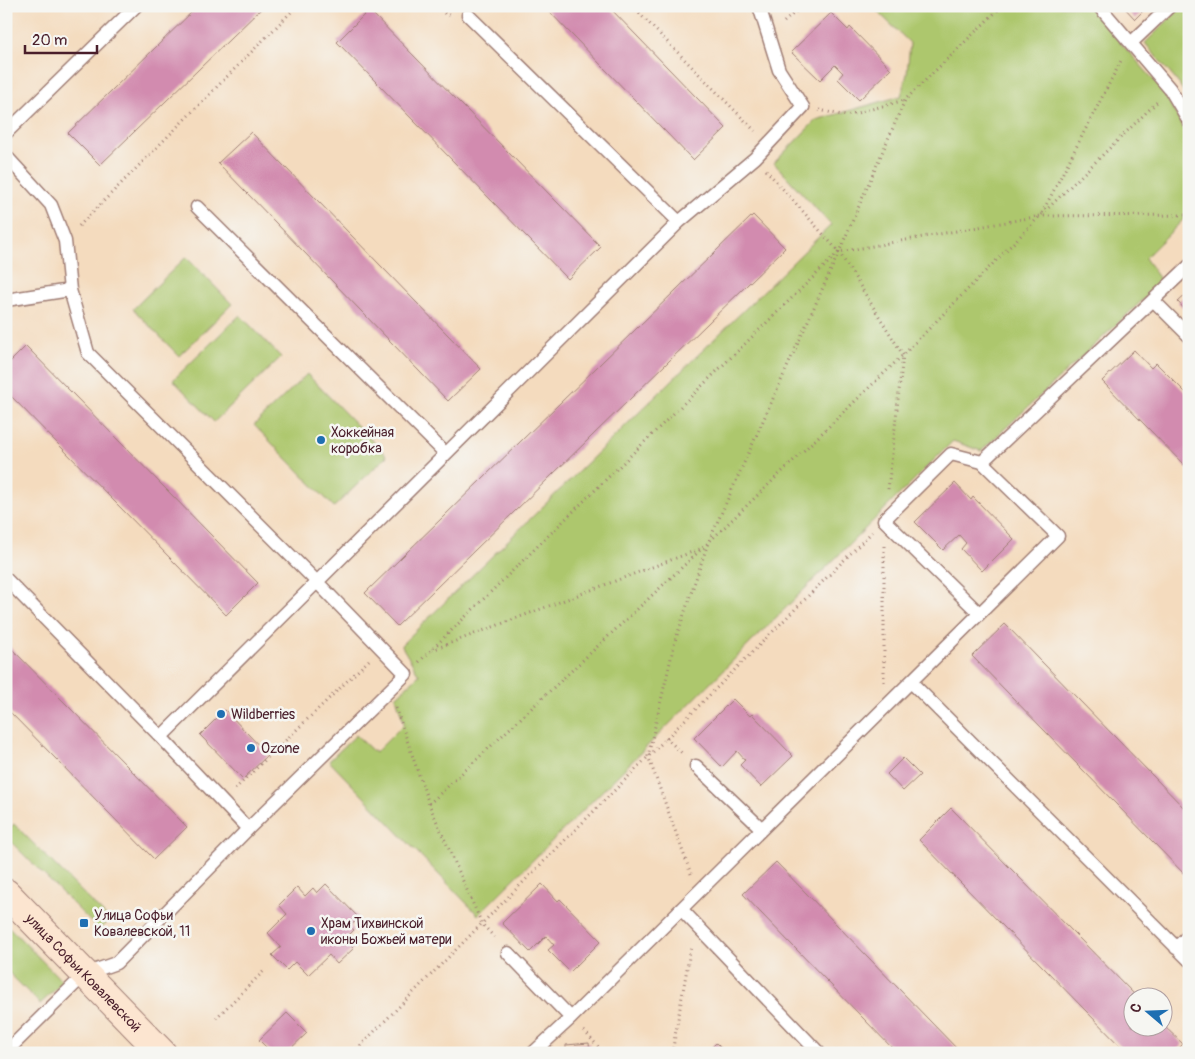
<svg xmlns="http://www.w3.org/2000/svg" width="1195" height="1059" viewBox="0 0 1195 1059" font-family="Pangolin,sans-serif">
  <rect width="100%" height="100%" fill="#f6f6f2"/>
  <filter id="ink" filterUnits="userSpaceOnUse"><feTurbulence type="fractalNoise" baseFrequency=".02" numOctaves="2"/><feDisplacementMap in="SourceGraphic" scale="10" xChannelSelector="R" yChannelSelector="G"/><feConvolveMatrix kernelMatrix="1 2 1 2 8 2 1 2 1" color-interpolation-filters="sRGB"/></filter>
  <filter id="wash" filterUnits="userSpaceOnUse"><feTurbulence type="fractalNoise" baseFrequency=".0096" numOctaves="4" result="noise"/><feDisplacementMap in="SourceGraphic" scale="20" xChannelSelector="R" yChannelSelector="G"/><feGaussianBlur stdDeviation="1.12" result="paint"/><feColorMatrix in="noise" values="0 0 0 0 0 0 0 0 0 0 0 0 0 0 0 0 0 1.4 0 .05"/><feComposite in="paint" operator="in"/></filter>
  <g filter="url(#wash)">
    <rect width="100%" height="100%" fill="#f4dbbe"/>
    <path fill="#adc76d" stroke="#7c734c" d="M872,6H1088L1161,88L1189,138V220L1185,218L1145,258L1162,282L981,451L953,441L478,915L329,761L356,735L375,753L404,724L396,697L419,675L401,645L831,225L774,163L816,120L901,96L907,74L910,43Z
      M1182,6H1189V100L1179,84L1145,43Z
      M186,257L232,304L179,356L133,309Z
      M240,315L281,357L214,422L173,380Z
      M307,374L387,456L334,507L254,425Z
      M14,824L110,920L99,930L6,837V831Z
      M6,924L63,982L40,1004L6,970Z"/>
    <g id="blocks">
      <path fill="#d28baf" d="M198,6H264L100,165L68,133Z
        M544,6H608L726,128L693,160Z
        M1123,6H1148L1135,19Z
        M369,10L601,247L568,279L337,42Z
        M831,13L848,30L850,27L891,69L859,100L838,79L843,73L835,65L820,80L791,52Z
        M251,132L481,369L448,401L218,163Z
        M753,215L785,248L397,626L365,593Z
        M1189,292V314L1178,302Z
        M26,346L258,583L226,615L6,391V366Z
        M1134,350L1151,368L1156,363L1189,396V470L1102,381Z
        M955,483L971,500L973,497L1014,539L982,571L961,549L966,543L959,535L943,550L915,522Z
        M1005,624L1189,813V879L972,656Z
        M6,643L187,827L154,859L6,708Z
        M733,699L750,716L752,714L793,756L761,787L740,765L745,760L737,751L722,767L694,738Z
        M225,710L268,755L243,779L200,735Z
        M903,758L920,775L903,791L887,774Z
        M951,808L1136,996H1132V1026H1162V1024L1183,1044L1174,1053H1127L919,840Z
        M776,862L961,1053H897L760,912L743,894Z
        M326,884L359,918L350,926L354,930L345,939L354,948L337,964L329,955L308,975L295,962L287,970L272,955L281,947L268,933L287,914L279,905L297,887L305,896L313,888L317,893Z
        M542,884L558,901L560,899L601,941L570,972L548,950L554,945L546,936L530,952L502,923Z
        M287,1013L307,1033L286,1053H272L259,1040Z
        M589,1043L590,1053H566V1045Z
        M716,1043L726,1053H706Z"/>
    </g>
  </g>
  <g filter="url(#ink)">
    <use href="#blocks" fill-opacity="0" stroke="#9f7d74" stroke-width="1"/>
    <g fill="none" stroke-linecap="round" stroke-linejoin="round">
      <g stroke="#9f7d74" stroke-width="15">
        <path id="lane" d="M1099,6L1170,89L1189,121
          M468,15L679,222
          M1131,43L1170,6
          M6,133L136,6
          M6,156L51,205L65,241L70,290L88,353L317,582L406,674L248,829
          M197,207L445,453
          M6,300L70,290
          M1153,300L1189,336
          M6,579L161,737
          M979,613L884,520L951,454L982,462
          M911,682L1189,960
          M696,766L762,829
          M681,909L819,1053
          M1176,948L1189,935
          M508,953L571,1018
          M6,1052L85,974L116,963L248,829L161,737L679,222L755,158L803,107L779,70L759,6
          M533,1053L571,1018L1058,536L982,462L1189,266"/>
      </g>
      <g stroke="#9f7d74" stroke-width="30">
        <g id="secondary">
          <path id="s1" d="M6,893L162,1053"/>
        </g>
      </g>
      <path stroke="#9f7d74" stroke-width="3" stroke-dasharray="1 4" stroke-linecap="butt" d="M437,6L446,15H450
        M632,6L755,131
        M864,6L870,11
        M784,22L802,6
        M819,110L846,116L905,100
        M766,170L839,252L903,355L888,490
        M1042,213L1122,59
        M79,226L297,6
        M432,650L700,549
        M419,662L839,252L1040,216L1189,215
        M884,682V546
        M396,708L429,804L482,924L496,939
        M666,738L684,755
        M235,789L369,660
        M429,804L708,543L903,355L1040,216L1157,102
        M691,874L648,756L675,641L708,543L839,252L905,100L1002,6
        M216,1018L266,969
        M584,1031L604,1053
        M353,1053L872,532
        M672,1053L691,946"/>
      <use href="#lane" stroke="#fff" stroke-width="12"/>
      <use href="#secondary" stroke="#fce5d0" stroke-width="28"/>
    </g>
  </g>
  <g fill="#1f6fb2" stroke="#f6f6f2" stroke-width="2">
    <circle cx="321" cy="440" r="5"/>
    <circle cx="221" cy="714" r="5"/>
    <circle cx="251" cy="748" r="5"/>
    <rect x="79" y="918" width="10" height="10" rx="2.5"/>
    <circle cx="311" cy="931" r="5"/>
  </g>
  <g text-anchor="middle" stroke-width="5" stroke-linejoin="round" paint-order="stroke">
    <g font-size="14" fill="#4a1f2b" stroke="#f6f6f2" text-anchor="start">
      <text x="331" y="437">Хоккейная<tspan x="331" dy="16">коробка</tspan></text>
      <text x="231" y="719">Wildberries</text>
      <text x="261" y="753">Ozone</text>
      <text x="94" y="920">Улица Софьи<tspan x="94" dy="16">Ковалевской, 11</tspan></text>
      <text x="321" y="928">Храм Тихвинской<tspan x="321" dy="16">иконы Божьей матери</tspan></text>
    </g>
    <g font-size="14" fill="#4a1f2b" stroke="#f6f6f2">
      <text dy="5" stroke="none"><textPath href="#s1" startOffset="111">улица Софьи Ковалевской</textPath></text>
    </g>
  </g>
  <rect width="1195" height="1059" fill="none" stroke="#f6f6f2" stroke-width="25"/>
  <g transform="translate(1148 1012) rotate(289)"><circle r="24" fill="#f6f6f2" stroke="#b1a0a2"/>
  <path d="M0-4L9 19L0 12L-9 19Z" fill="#1f6fb2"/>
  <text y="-8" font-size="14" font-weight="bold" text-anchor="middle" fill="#4a1f2b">С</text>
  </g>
  <path d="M25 45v8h72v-8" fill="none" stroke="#4a1f2b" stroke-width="2.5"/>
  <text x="32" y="45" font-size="15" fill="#4a1f2b" stroke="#f6f6f2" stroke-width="4" paint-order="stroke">20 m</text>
</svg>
